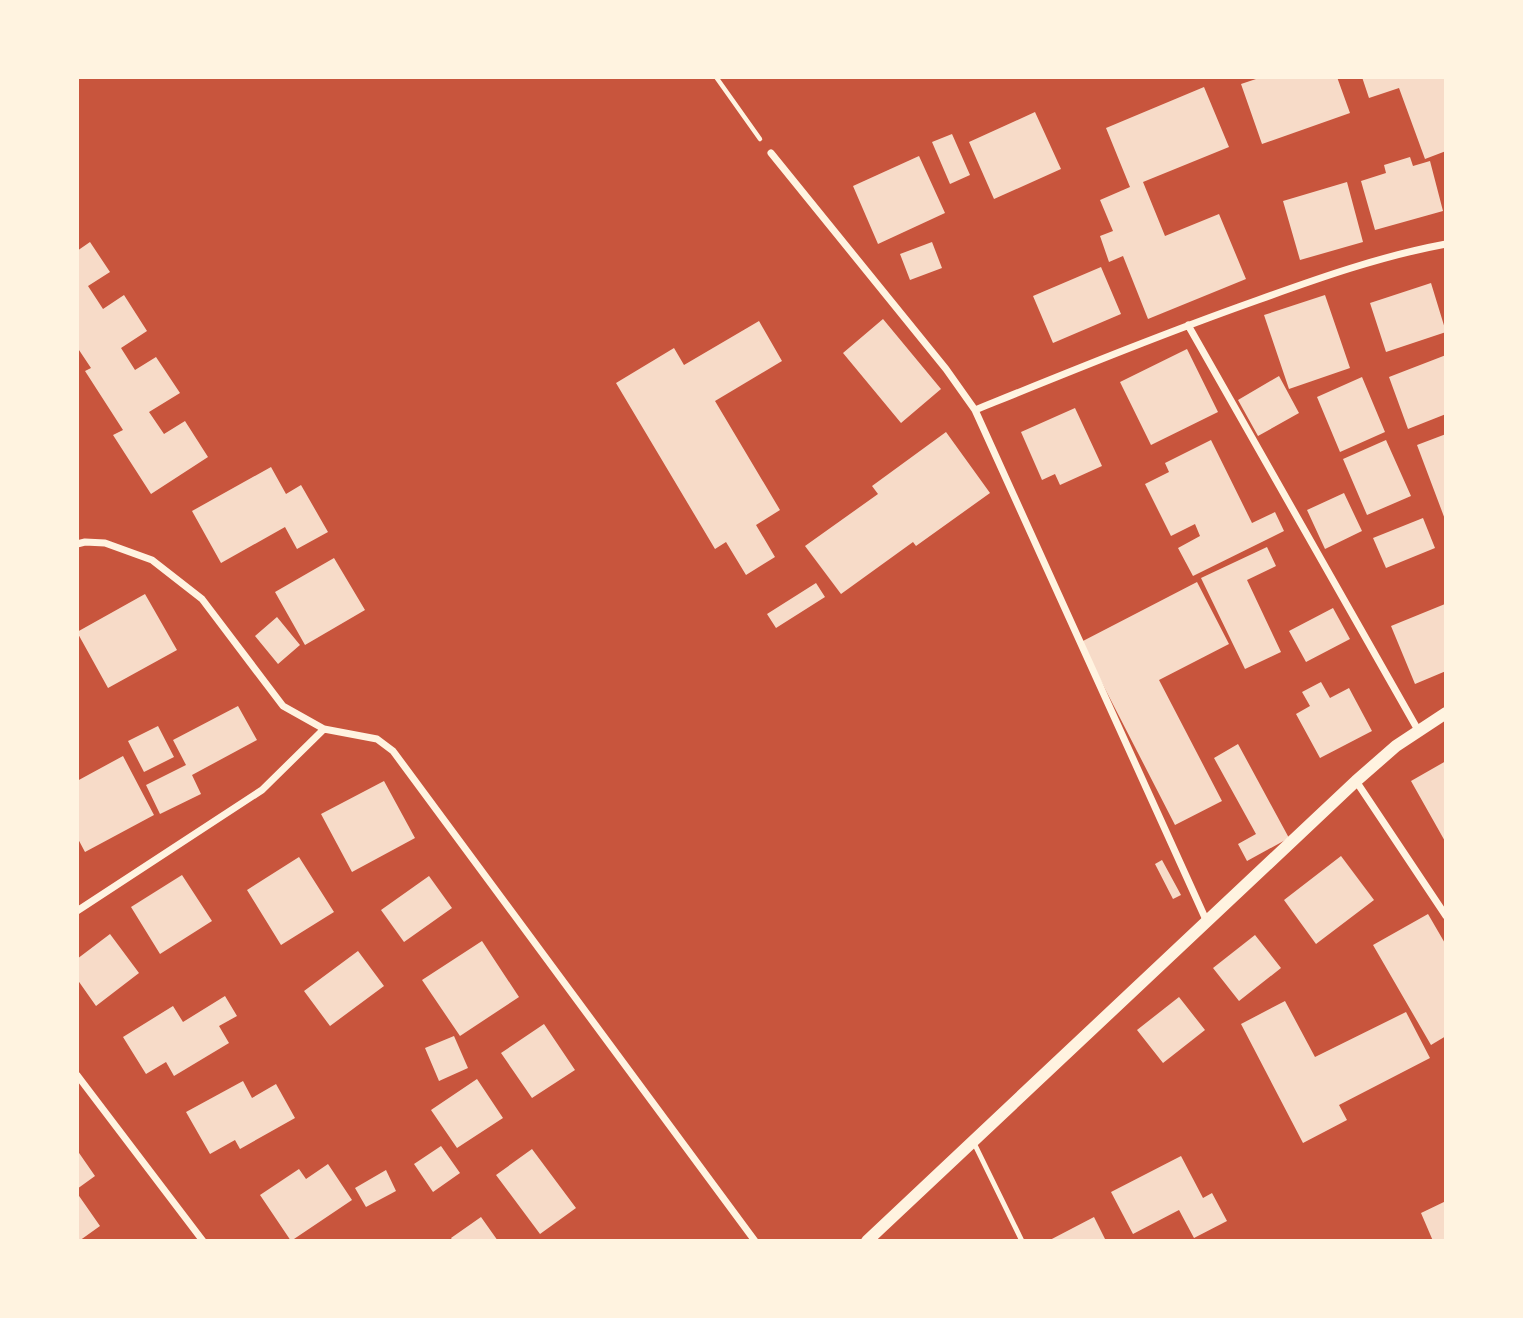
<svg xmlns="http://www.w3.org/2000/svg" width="1523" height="1318" viewBox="0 0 1523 1318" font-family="Quicksand,sans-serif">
  <rect width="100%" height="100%" fill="#c8553d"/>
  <path fill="#f7dbc8" d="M1262,77H1337L1350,113L1262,144L1241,84Z
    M1362,77H1446V151L1425,159L1399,88L1369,98Z
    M1204,87L1229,147L1143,182L1165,236L1219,214L1246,279L1148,319L1123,256L1109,262L1100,236L1113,231L1100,200L1130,187L1106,128Z
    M1035,112L1061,169L994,199L969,142Z
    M952,134L970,175L950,184L932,142Z
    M919,156L945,213L878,244L853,186Z
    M1410,157L1413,166L1430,161L1443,211L1375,230L1361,181L1386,173L1384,165Z
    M1347,182L1363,242L1300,260L1283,201Z
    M90,242L110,272L88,286L103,309L124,295L147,331L121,348L135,370L156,357L180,393L149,412L164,434L185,421L208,457L151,494L113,435L123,430L85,371L91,368L77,347V251Z
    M932,242L942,268L910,280L900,254Z
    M1101,267L1121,314L1053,343L1033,296Z
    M1431,283L1446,332L1386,352L1370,303Z
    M1325,295L1350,368L1289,389L1264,315Z
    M883,319L941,389L901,423L843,353Z
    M759,321L782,361L715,401L780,510L756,525L775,557L746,575L726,542L715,549L616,383L674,348L684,365Z
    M1187,349L1218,412L1151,445L1120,382Z
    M1446,355V414L1408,429L1389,377Z
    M1279,376L1299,413L1258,436L1238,400Z
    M1362,377L1385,432L1340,452L1317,397Z
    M1075,408L1102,466L1060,485L1055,474L1042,480L1021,432Z
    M946,432L990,493L916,546L913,542L841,594L805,546L878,494L872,486Z
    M1446,434V522L1417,445Z
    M1211,440L1252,523L1275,512L1284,531L1193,576L1178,548L1200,536L1195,524L1171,536L1145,484L1169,472L1165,463Z
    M1386,440L1411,496L1367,515L1343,459Z
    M271,467L286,494L301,485L328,532L297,549L285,527L221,563L192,511Z
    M1344,493L1362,531L1325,549L1307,510Z
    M1423,518L1435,548L1386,568L1373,538Z
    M1267,547L1276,566L1247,580L1281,652L1245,669L1201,578Z
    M334,558L365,610L305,645L275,592Z
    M1197,582L1229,644L1159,680L1222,801L1175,825L1081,642Z
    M816,583L825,597L776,628L767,614Z
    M145,594L177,650L108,688L77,632Z
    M1445,604L1446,671L1415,684L1391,626Z
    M1333,608L1350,639L1306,662L1289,631Z
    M277,617L300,645L278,664L255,636Z
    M1321,682L1330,698L1349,688L1372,731L1320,758L1296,714L1310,706L1302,692Z
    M238,706L257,740L192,775L201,794L160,814L146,785L186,765L173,740Z
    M158,726L174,757L144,772L128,741Z
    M1238,744L1289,838L1247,861L1238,844L1256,834L1214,758Z
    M123,756L154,815L85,852L77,837V781Z
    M1446,761V843L1411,781Z
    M384,781L415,838L352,872L321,814Z
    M1341,856L1374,900L1316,944L1284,900Z
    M299,857L334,912L281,945L247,890Z
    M1162,860L1181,895L1173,899L1155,864Z
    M182,875L212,921L160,954L131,907Z
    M429,876L452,908L404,942L381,910Z
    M1428,914L1446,945V1036L1431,1045L1373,945Z
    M110,934L139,973L96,1006L77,979V959Z
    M1255,935L1281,968L1239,1001L1213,968Z
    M482,941L519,997L460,1036L422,980Z
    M358,951L384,986L330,1026L304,991Z
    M225,996L237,1016L219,1026L229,1043L174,1076L166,1062L146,1074L123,1037L173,1006L183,1022Z
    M1179,997L1205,1030L1163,1063L1137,1030Z
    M1285,1001L1315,1057L1406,1012L1430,1058L1339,1105L1347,1120L1303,1143L1241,1024Z
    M544,1024L575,1070L532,1098L501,1053Z
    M454,1036L468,1068L439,1081L425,1048Z
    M477,1079L503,1118L457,1148L431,1110Z
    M243,1081L252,1098L276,1084L295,1118L240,1149L235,1140L210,1154L186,1112Z
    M441,1146L460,1173L433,1192L414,1164Z
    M532,1149L576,1208L540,1234L496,1175Z
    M77,1150L95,1176L77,1189Z
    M1181,1156L1203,1198L1212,1193L1227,1221L1194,1238L1179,1210L1133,1234L1111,1192Z
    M328,1164L352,1200L291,1241L260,1195L299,1169L306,1179Z
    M386,1170L396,1191L366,1207L355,1188Z
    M77,1193L100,1226L79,1241H77Z
    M1446,1201V1241H1433L1421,1213Z
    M481,1217L498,1241H453L451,1238Z
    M1094,1217L1106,1241H1048Z"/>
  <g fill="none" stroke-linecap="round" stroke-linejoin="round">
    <path stroke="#fff3e0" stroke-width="4.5" d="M716,77L760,139"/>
    <path stroke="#fff3e0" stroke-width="5" d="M974,1143L1022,1241"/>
    <path stroke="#fff3e0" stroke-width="7" d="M771,153L946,369L975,410L1207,922
      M1188,325L1418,730
      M975,410C1069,372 1162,334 1258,300C1319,278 1381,256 1446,244
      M77,544L85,542L105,543L152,560L202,599L283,706L324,729L377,739L393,751L755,1241
      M1356,781L1446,916
      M77,911L262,790L324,729
      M77,1075L203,1241"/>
    <path stroke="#fff3e0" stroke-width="12" d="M867,1241L1356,781L1396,746L1446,713"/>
  </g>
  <rect width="1523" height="1318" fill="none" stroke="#fff3e0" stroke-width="158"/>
</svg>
